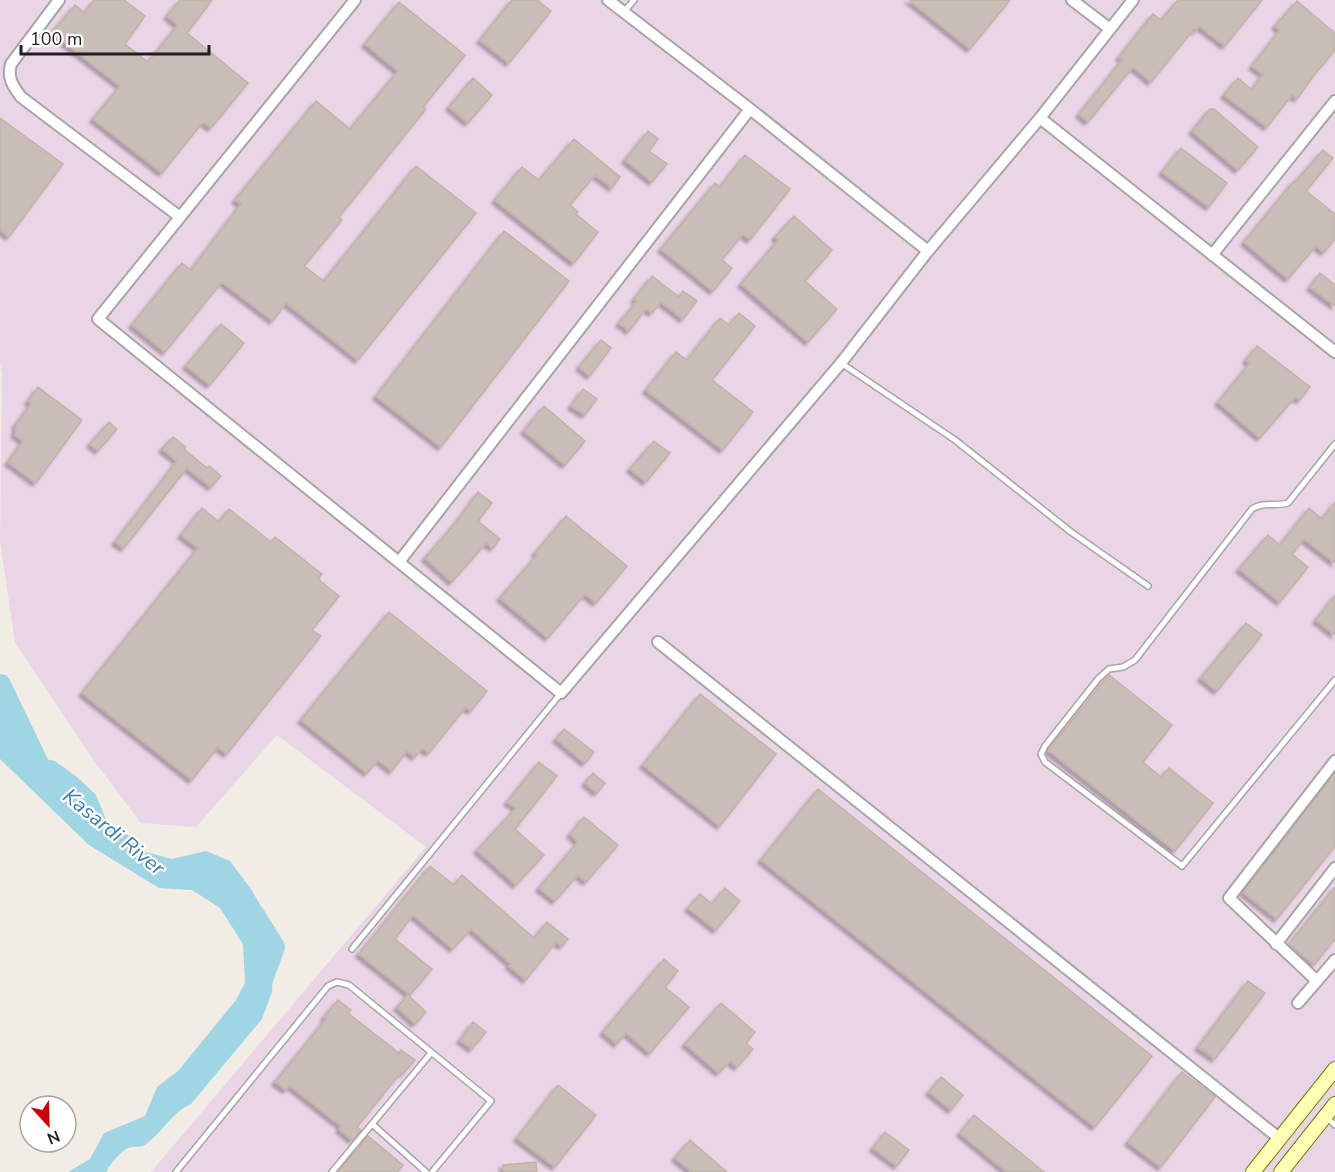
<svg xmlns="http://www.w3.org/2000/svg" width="1335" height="1172" viewBox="0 0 1335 1172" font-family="'Nunito Sans',sans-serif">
  <defs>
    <filter id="shadow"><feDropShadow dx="-3.5" dy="3.5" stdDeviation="1.5" flood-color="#0004"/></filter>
  </defs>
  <rect width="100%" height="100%" fill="#f1ece4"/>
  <path fill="#ead5e7" d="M0,0H1335V1172H151L426,847L277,735L196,827L141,823L95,762L15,642L0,541L2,372L0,364Z"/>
  <path fill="#a0d5e3" d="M0,681L13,703L19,730L40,758L55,761L77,777L96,795L107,822L129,836L146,852L172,859L206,851L230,861L251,889L266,915L273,962L272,992L262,1019L191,1104C172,1112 163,1132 146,1144C141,1148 134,1146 128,1148C120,1152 110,1164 106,1172H68L90,1159L104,1133L145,1116L157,1087L178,1071L236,1000L245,983L243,944L220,908L192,890L159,888L89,845L0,759Z"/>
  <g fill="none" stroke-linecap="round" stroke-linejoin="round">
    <path stroke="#a0d5e3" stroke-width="22" d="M0,685L39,766
      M254,915L274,947L261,982"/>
  </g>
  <path fill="#c9beb7" stroke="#c4b2a5" stroke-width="1.5" filter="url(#shadow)" d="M94,0H124L145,16L125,44L148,62L178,25L167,16L180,0H212L187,33L248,83L211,128L203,122L162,173L93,119L120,86L52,33L75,5L85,13Z
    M512,0H537L551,11L509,63L480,40Z
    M909,0H1010L970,49Z
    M1178,0H1262L1225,46L1199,26L1196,31L1194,29L1151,82L1133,67L1088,122L1079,114L1123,59L1119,57L1153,14L1161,20Z
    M1297,1L1335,33V50L1314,75L1297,99L1292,95L1267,127L1224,95L1238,78L1252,90L1263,74L1252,66L1280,30L1275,26Z
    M399,2L465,55L423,107L426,109L339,217L342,220L304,266L324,281L416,166L476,213L358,360L286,303L273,321L222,282L165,352L132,325L182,263L191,270L241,204L235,200L316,101L350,129L398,71L365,44Z
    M473,78L492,95L468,123L449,107Z
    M1210,109H1214L1258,147L1238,170L1192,131Z
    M0,118L63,164L9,237L0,230Z
    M648,131L658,139L649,151L667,164L652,182L625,160Z
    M574,139L620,177L612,188L595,175L570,205L578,212L576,214L598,232L574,263L495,200L522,167L539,180Z
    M1181,148L1227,183L1209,207L1162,172Z
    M1323,150L1333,158L1306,191L1335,214V239L1324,252L1316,246L1288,279L1244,242L1294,181L1295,182Z
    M745,155L790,189L750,240L743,234L722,260L732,268L713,291L661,249L715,183L720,187Z
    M794,216L832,250L805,281L837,309L808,342L741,284L778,240L775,237Z
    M504,231L569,281L441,447L376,396Z
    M1320,273L1335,285V306L1310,287Z
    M652,276L679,297L683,291L697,301L683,319L661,302L652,313L646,309L629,331L619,323L637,301L634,299Z
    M739,313L755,326L712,380L753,412L723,450L646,390L676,352L687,360L720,318L729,325Z
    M221,324L244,343L210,385L186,366Z
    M601,340L611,348L590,376L579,367Z
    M1257,346L1310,387L1300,400L1295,397L1260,438L1218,402L1250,363L1246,360Z
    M38,387L82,420L36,483L8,462L23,441L15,435L16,424L31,404L28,401Z
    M583,389L597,399L585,415L571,406Z
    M544,406L585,441L565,465L524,431Z
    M109,422L117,429L98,451L90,444Z
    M173,437L186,447L184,449L207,468L209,466L221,476L211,487L187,468L124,548L115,542L177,461L162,449Z
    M654,441L670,453L646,482L630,469Z
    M478,492L492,503L478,521L500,539L493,548L486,543L452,582L425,558L458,520Z
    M1335,502V563L1304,539L1292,554L1308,567L1280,602L1239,569L1268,535L1280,545L1309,508L1322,519Z
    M202,508L219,522L229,509L271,542L275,537L322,574L318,579L339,596L312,630L321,636L227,754L218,747L192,780L82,693L198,548L181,535Z
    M566,516L627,566L596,603L585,594L548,638L500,598L537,555L535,553Z
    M1335,595V635L1316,620Z
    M389,612L487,691L471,711L466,707L429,753L422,748L415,757L407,751L392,771L378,760L367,773L301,720Z
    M1246,623L1262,635L1217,691L1201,678Z
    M1109,675L1172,725L1143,762L1161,777L1169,768L1213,803L1175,851L1048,750Z
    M700,694L776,754L720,826L643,765Z
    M564,729L594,752L585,763L556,739Z
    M539,762L557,776L515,829L544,855L516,885L477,850L516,808L507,802Z
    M593,773L605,783L597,793L585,783Z
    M1335,773V846L1277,919L1243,892Z
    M818,789L1152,1056L1095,1127L761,860Z
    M584,817L618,845L586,882L578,875L555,901L539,888L578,842L570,834Z
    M430,866L454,885L462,875L534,938L547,922L568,939L562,946L556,942L526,980L509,966L511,964L471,929L453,949L413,915L395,939L432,969L410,995L359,954Z
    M1335,887V939L1314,965L1289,944Z
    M725,888L740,901L716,930L688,908L700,894L712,904Z
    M664,959L678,971L665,987L689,1007L650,1053L626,1033L617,1044L603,1032Z
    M1248,981L1265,993L1215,1059L1198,1047Z
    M408,995L426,1012L415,1024L397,1007Z
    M338,1000L351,1010L348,1013L399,1053L401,1050L415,1060L403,1074L401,1072L357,1127L361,1130L352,1140L339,1129L341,1126L290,1086L286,1090L275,1082L326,1019L324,1017Z
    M721,1003L755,1032L746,1043L753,1049L737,1067L730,1061L719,1073L685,1044Z
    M473,1022L486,1032L472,1049L460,1040Z
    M1182,1072L1215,1097L1161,1167L1128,1142Z
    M941,1077L963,1095L951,1110L929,1092Z
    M558,1085L596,1115L555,1167L517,1138Z
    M974,1115L1044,1172H1007L960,1133Z
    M885,1132L909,1150L897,1166L873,1148Z
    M368,1136L403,1165L397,1172H338Z
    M690,1140L727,1172H692L675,1158Z
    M536,1162L537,1172H504L503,1165Z"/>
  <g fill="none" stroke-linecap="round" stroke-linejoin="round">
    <g stroke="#a6a6a6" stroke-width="8">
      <path id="lane" d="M624,12L634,0
        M841,363L955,440L1071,532L1148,586
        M1335,444L1288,503C1275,507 1264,501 1252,509L1135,660L1123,667L1109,669L1098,679L1045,746L1041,754L1045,762L1182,866L1335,680
        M352,949L561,693
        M1326,1117L1335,1125
        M372,1124L426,1172
        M176,1172L328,986L337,982L349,985L491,1101L432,1172
        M332,1172L431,1053"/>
    </g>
    <g stroke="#a6a6a6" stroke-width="14">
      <path id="street" d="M59,0L11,64C7,78 13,86 21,97L180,217
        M355,0L98,319L561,693L841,363L928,251L1040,118L1133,0
        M608,0L750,109L928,251
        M1072,0L1110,29
        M1040,118L1335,352
        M1212,255L1335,101
        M399,562L750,109
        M658,642L1280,1139
        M1276,944L1335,868
        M1317,981L1229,898L1335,761
        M1298,1003L1335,960"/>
    </g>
    <g stroke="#717c00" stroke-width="16">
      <path id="secondary" d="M1253,1172L1335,1069
        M1281,1172L1335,1104"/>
    </g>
    <use href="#lane" stroke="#fff" stroke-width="5"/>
    <use href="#street" stroke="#fff" stroke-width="10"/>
    <use href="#secondary" stroke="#fdffb4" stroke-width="14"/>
  </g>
  <g text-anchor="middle" stroke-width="4.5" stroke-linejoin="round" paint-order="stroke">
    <g font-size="21" font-style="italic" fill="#3f7ab1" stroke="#fff">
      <text transform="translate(114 832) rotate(39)" y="7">Kasardi River</text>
    </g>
  </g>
  <g transform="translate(48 1124) rotate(158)"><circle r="28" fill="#ffffff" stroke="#a5a5a5" stroke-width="1.5"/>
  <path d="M0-4.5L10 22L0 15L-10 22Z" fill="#ce0005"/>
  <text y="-9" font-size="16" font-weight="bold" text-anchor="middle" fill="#1f1f1f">N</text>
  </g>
  <path d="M21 45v9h188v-9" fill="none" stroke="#1f1f1f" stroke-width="3"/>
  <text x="30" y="45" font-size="18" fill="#1f1f1f" stroke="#ffffff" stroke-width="4.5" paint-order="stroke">100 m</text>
</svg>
